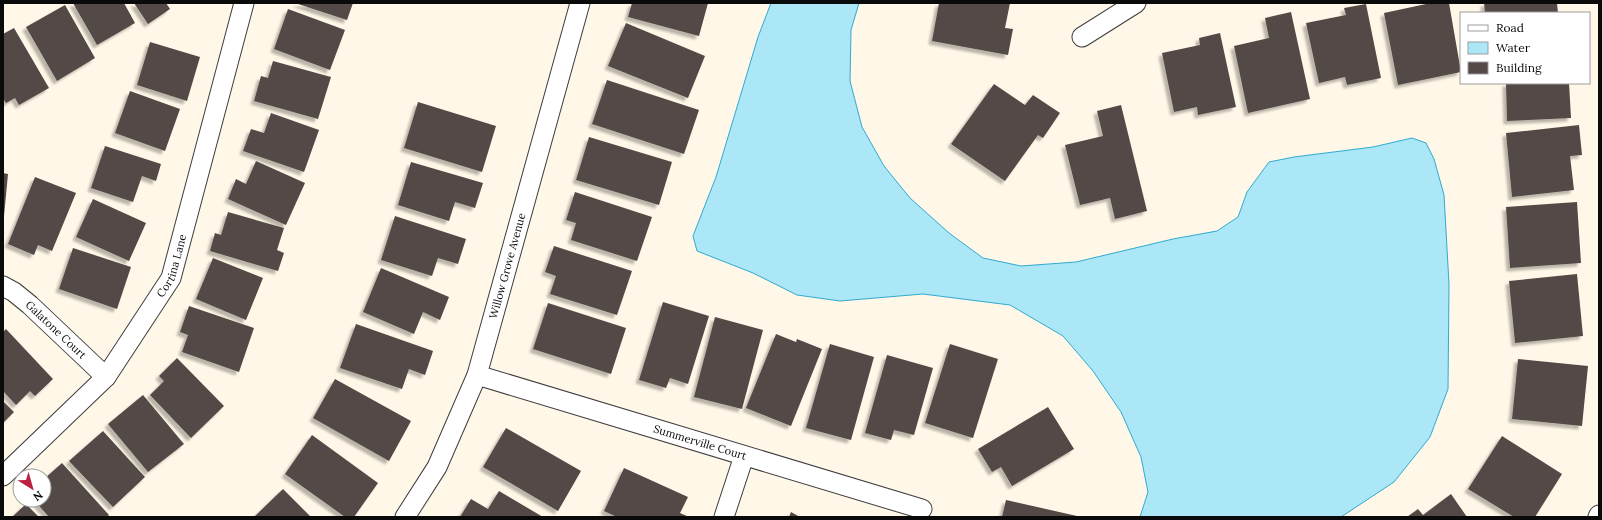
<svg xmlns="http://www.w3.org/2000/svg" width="1602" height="520" viewBox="0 0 1602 520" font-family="Lora,serif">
  <defs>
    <filter id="shadow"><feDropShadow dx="-3.5" dy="3.5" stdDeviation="1" flood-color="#0004"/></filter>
  </defs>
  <rect width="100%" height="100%" fill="#fff7e7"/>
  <path fill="#abe7f7" stroke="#31aad0" d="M771,3H859L851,30L850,81L862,127L884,166L910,198L949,233L983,258L1021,266L1076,262L1173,239L1217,231L1238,217L1247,192L1269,162L1294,157L1373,147L1412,138L1426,143L1434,159L1444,195L1449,284L1448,389L1430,437L1394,482L1341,517H1140L1148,492L1141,457L1121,412L1093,371L1063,336L1010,305L923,294L840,301L797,295L753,273L697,251L693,236L716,177L758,37Z"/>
  <path fill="#534946" filter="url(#shadow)" d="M73,3H124L135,23L97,45Z
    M134,3H166L170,9L148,24Z
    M295,3H353L347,20Z
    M632,3H708L699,36L628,17Z
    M939,3H1010L1005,28L1013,29L1008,55L932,41Z
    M1426,3H1449L1461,72L1398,85L1384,13L1426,4Z
    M1484,3H1557L1558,13H1485Z
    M1366,4L1381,78L1347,85L1345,77L1319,83L1306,23L1346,15L1344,8Z
    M65,5L95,58L57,81L26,27Z
    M288,9L345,30L330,70L274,49Z
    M1291,12L1310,99L1248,113L1234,46L1269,38L1265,18Z
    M626,23L705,56L688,98L608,66Z
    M14,28L49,88L19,105L15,98L6,103L3,98V34Z
    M1220,33L1236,107L1198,115L1197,107L1174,112L1162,53L1200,45L1199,38Z
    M150,42L200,57L187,101L137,85Z
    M273,61L331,77L318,119L254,101L261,76L268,78Z
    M607,80L699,110L684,154L592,124Z
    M1506,83H1569L1571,118L1507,121Z
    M994,84L1025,105L1033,95L1060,113L1043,138L1038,135L1005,181L951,144Z
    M130,91L180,109L165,151L115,133Z
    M418,102L496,126L482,172L404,148Z
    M1121,105L1147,211L1115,219L1110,198L1080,205L1065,145L1103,136L1097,111Z
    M271,113L319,130L304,172L243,151L251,129L264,133Z
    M1579,125L1582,155L1570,156L1574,190L1512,197L1506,133Z
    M589,137L672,162L659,205L576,180Z
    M105,146L161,164L156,181L142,176L133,202L91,188Z
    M256,161L305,183L286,225L228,199L236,179L246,184Z
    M411,162L483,183L475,208L455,202L449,221L398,205Z
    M3,173L8,174L4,216L3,215Z
    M35,177L76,193L52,251L38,245L34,255L8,244Z
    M575,192L652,217L637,261L571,240L576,223L566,220Z
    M93,199L146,223L129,261L76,237Z
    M1577,202L1581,263L1510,268L1506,207Z
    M228,212L284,228L277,250L284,253L278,271L210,251L215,233L221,235Z
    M395,216L466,239L458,264L438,258L432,276L381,260Z
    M554,246L632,271L617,315L550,294L556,276L545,272Z
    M73,248L131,267L117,309L59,289Z
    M213,258L263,278L246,320L196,299Z
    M381,268L449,297L440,320L423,312L414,334L363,312Z
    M1577,274L1583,336L1515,343L1509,281Z
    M663,302L709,316L688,384L670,378L666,388L639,380Z
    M548,303L626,328L611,374L533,349Z
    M189,306L254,328L239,372L182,352L188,335L180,332Z
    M715,317L763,330L742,409L694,397Z
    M356,324L433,351L425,375L409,369L402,389L340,368Z
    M6,329L53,379L35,396L30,391L16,405L3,391V332Z
    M776,334L796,342L797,339L822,349L791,426L746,408Z
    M830,344L874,357L851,440L806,428Z
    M950,344L998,359L973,438L925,423Z
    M887,355L933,368L914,435L894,430L891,440L865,433Z
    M177,358L224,406L191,438L150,395L164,381L159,376Z
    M1518,359L1588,366L1582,426L1512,419Z
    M335,379L411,421L389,461L313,418Z
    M143,395L184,444L148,472L108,424Z
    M3,401L14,412L3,423Z
    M1048,407L1074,449L1012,486L1001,467L992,472L978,449Z
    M506,428L581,471L558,511L483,467Z
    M103,431L145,477L113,507L69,461Z
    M312,435L378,483L354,517H345L285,474Z
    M1502,436L1562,474L1535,517H1514L1468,489Z
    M62,463L109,515L107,517H49L34,500H44V492L49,488L44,482V479Z
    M624,468L688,497L680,513L689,517H617L604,511Z
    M283,489L311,517H254Z
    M499,491L543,517H460L471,499L488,509Z
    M1451,494L1467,517H1407L1418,509L1423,515Z
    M1006,500L1077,516V517H1002Z
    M26,504L39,517H12Z
    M791,512L800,517H789Z"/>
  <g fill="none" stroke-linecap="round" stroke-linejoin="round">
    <g stroke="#3d3d3d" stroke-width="21">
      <g id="minor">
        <path d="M1082,37L1136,3"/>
        <path id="s1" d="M3,286L14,292L30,305L106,377"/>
        <path id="s2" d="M477,375L922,509"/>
        <path id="s3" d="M3,476L106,377L171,278L244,3"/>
        <path id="s4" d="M405,517L437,467L477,375L580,3"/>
        <path d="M724,517L744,456"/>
        <path d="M1598,517L1599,515"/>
      </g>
    </g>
    <use href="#minor" stroke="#fff" stroke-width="19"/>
  </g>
  <g text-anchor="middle" stroke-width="4" stroke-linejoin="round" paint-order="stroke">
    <g font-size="11" fill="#0a0a0a" stroke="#fff">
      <text dy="4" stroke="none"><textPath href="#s3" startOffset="273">Cortina Lane</textPath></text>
      <text dy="4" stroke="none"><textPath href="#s4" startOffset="273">Willow Grove Avenue</textPath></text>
      <text dy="4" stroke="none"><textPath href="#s1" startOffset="69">Galatone Court</textPath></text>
      <text dy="4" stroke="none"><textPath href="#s2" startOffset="233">Summerville Court</textPath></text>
    </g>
  </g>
  <rect width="1602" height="520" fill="none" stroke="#0a0a0a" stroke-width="8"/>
  <rect x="1460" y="12" width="130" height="72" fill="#ffffff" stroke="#9d9d9d"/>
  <rect x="1468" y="25" width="20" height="6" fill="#ffffff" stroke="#9d9d9d"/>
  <text x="1496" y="32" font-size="12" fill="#0a0a0a">Road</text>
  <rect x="1468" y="42" width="20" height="12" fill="#abe7f7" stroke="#9d9d9d"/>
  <text x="1496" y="52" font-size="12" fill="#0a0a0a">Water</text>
  <rect x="1468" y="62" width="20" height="12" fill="#534946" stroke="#9d9d9d"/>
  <text x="1496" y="72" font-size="12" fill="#0a0a0a">Building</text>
  <g transform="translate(32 488) rotate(143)"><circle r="19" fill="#ffffff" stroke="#9d9d9d"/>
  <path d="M0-3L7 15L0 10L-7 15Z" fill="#bc2041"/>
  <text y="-6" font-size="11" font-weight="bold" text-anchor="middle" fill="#0a0a0a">N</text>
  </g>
</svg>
